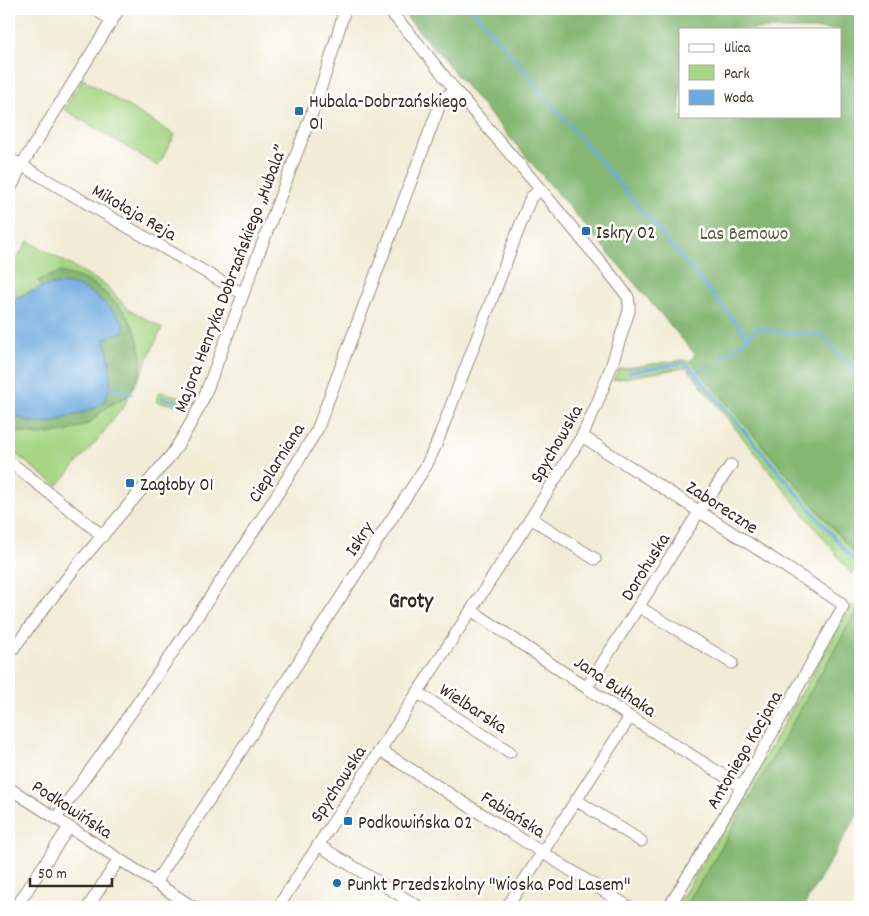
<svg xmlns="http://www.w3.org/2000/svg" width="869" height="916" viewBox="0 0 869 916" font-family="Dekko,sans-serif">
  <rect width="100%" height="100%" fill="#fff"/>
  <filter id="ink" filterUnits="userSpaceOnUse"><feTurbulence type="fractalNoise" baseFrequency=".02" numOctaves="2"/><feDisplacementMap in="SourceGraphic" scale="10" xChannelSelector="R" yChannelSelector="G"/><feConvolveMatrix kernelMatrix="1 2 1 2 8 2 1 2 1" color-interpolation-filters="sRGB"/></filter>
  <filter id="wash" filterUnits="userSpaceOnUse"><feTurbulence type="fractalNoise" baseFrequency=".0096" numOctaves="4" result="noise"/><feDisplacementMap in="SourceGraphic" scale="20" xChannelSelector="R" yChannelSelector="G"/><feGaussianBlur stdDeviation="1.12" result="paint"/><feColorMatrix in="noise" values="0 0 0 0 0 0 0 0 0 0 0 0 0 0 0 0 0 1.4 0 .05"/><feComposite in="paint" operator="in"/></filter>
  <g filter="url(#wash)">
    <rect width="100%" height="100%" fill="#f2ecd7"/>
    <path fill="#a6d684" stroke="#708051" d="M83,79L175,135L158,166L64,109Z
      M28,241L106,285L128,309L162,328L140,375L141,353L136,333L130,321L123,310L104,292L94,284L38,280L42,287L17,297L13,288L9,291V271Z
      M682,360L691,361L860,560V564L852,574L687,368H681L613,380L619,369Z
      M159,392L187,398L180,405L156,402Z
      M129,395L125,405L98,439L57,486L9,449V425L19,432L88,424L108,406Z
      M853,605L859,607L711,865L685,907H676L745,792L851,606Z"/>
    <path fill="#84b772" stroke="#607048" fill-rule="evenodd" d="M400,9H860V560L691,361L695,354ZM680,29H840V116H680Z
      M61,272L78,277L94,284L123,310L130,321L136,333L141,353L140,375L129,395L108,406L88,424L66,432L39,435L19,432L9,425V413L12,415L30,422L52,423L105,399L110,388V361L105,339L112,335L64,283L42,287L38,280Z
      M859,607L860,609V811L858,814L803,907H685L711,865Z"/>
    <path fill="#6da9de" stroke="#546a7e" d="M64,283C88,285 108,304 123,322L124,332L112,335L105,340C109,356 115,385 105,400C99,408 88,411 78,414C57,421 45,427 23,419C17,417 13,416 9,413V299L17,297L42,287Z"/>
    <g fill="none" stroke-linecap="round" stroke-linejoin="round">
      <path stroke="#6da9de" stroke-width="3" d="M472,9L744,332L747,339
        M719,360L747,339L757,327L784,333L821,334L860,376
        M629,372L684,363L689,366L856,563
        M696,373L713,364
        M108,387L131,394
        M162,398L186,403"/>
    </g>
  </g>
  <g filter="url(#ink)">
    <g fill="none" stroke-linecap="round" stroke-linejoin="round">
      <g stroke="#968b7a" stroke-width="13">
        <path id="minor" d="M95,9L112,21
          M9,158L243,294
          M9,190L13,184L21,166L119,9
          M582,436L840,602L843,607L742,787L669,907
          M9,461L103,536
          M531,518L595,559
          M639,607L732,663
          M471,610L630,717L742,787
          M9,654L74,569L172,454C185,434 197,414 206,392L315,105L329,63L345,9
          M587,687L699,512L731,465
          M418,693L510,752
          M380,750L629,907
          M9,788L193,907
          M576,800L641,841
          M56,818C147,692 236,564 317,430L439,107L444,98L455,90
          M318,845L419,907
          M155,883L426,466L436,445L531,197L536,193L542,191
          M16,907L69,827
          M88,907L119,859
          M278,907L531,518L582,436L597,404L611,367L629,311V304L628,297L616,281L542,191L455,90L416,41L388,9
          M507,907L630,717"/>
      </g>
      <use href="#minor" stroke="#fff" stroke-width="11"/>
    </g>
  </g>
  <g fill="#1f6fb2" stroke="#fff" stroke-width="2">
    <rect x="294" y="106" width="10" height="10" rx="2.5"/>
    <rect x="581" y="226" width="10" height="10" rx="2.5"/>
    <rect x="125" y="478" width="10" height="10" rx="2.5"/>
    <rect x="343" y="816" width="10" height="10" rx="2.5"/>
    <circle cx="337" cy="883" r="5"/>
  </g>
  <g text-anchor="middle" stroke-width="5" stroke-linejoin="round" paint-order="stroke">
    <g font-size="19" fill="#3b2a1e" stroke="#fff" text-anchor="start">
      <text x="309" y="107">Hubala-Dobrzańskiego<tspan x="309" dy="22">01</tspan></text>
      <text x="596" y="238">Iskry 02</text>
      <text x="140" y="490">Zagłoby 01</text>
      <text x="358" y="828">Podkowińska 02</text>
      <text x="347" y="890">Punkt Przedszkolny "Wioska Pod Lasem"</text>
    </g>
    <g font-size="19" fill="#3b2a1e" stroke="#fff">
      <text transform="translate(135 211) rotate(30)" y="7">Mikołaja Reja</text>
      <text transform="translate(229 278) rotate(-69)" y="7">Majora Henryka Dobrzańskiego „Hubala”</text>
      <text transform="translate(555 443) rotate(-60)" y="7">Spychowska</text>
      <text transform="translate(275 462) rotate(-58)" y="7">Cieplarniana</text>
      <text transform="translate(723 506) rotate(33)" y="7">Zaboreczne</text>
      <text transform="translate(358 538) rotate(-57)" y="7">Iskry</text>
      <text transform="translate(644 566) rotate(-58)" y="7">Dorohuska</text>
      <text transform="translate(616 685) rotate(34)" y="7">Jana Bułhaka</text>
      <text transform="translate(474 707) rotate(33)" y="7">Wielbarska</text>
      <text transform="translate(743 749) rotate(-60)" y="7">Antoniego Kocjana</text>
      <text transform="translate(337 783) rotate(-57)" y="7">Spychowska</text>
      <text transform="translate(73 808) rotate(33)" y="7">Podkowińska</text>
      <text transform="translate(514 813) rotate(32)" y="7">Fabiańska</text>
    </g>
    <g font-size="19" fill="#5b5e3d" stroke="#fff">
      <text x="744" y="239">Las Bemowo</text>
    </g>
    <g font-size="21" font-weight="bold" fill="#3b2a1e" stroke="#fff">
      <text x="411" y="607">Groty</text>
    </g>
  </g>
  <rect width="869" height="916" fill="none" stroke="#fff" stroke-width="30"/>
  <rect x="679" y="28" width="162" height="90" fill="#ffffff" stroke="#b1aaa5"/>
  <rect x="689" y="44" width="25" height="8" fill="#ffffff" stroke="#b1aaa5"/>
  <text x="724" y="52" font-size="15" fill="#3b2a1e">Ulica</text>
  <rect x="689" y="65" width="25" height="15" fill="#a6d684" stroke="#b1aaa5"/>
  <text x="724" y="78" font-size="15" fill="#3b2a1e">Park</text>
  <rect x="689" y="90" width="25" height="15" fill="#6da9de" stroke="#b1aaa5"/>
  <text x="724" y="102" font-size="15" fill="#3b2a1e">Woda</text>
  <path d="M30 878v8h82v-8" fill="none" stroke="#3b2a1e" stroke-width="2.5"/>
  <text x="38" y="878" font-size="15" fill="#3b2a1e" stroke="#ffffff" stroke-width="4" paint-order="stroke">50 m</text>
</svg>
